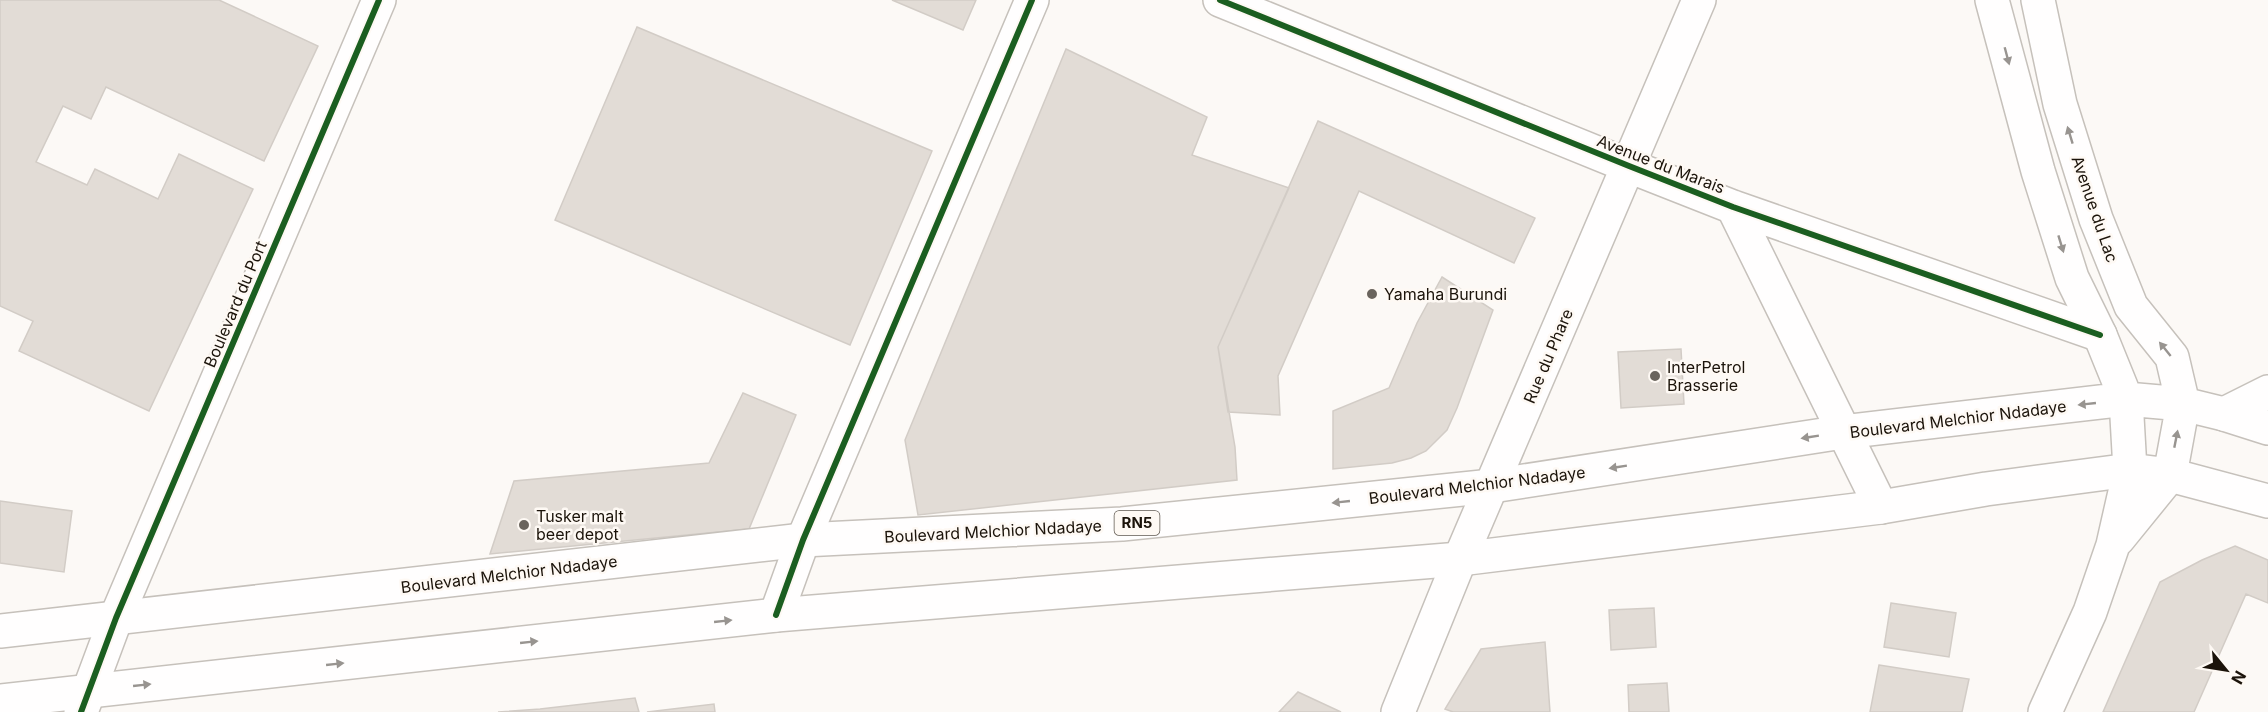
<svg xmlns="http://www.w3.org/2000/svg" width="2268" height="712" viewBox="0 0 2268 712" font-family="Inter,sans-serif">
  <rect width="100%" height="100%" fill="#fcf9f6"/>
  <path fill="#e2dcd6" stroke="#d2ccc6" stroke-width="1.5" d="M0,0H219L318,46L264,161L106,87L91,119L63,106L36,162L87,185L95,169L158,199L179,154L253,189L149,411L19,351L33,321L0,306Z
    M892,0H976L963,30Z
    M637,27L932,151L850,345L555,220Z
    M1066,49L1207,117L1192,155L1289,188L1218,347L1235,447L1237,480L918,515L905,440Z
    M1318,121L1535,218L1514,263L1359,191L1278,376L1280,415L1228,412L1218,347Z
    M1442,277L1493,310L1457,408L1447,430L1426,451L1411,458L1392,463L1333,469V411L1389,388L1417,323Z
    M1681,349L1684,404L1621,408L1618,352Z
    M743,393L796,415L749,529L490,554L514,481L709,463Z
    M0,501L72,511L64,572L0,563Z
    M2235,546L2268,560V603L2246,594L2194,712H2103L2160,582L2202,560Z
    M1891,603L1956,613L1949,657L1884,647Z
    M1654,608L1656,647L1611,650L1609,610Z
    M1545,642L1550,712H1453L1445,709L1481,649Z
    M1879,665L1969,679L1962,712H1870Z
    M1667,683L1669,712H1629L1628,685Z
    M1298,692L1341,712H1279Z
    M635,698L639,712H498L540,709Z
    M714,704L715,712H647Z"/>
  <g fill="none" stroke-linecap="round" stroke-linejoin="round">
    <g stroke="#c6c1bb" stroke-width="36">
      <path id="minor" d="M1220,0L1629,166L1733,207L2100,335
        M1733,207L1881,507
        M2224,414L2268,392
        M2118,539L2170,475
        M776,615L803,540L1032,0
        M81,712L116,618L379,0
        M1398,712L1460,559L1699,0
        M2045,712L2090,612L2113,545L2130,470"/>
    </g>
    <g stroke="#c6c1bb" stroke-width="36">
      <path id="major" d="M1992,0L2038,171L2072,278L2100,335L2126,399L2130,470
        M2038,0L2060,104L2096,219L2131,306L2172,357L2183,404L2170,475
        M0,631L803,540L1122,524L1492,486L1843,432L2126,399L2183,404L2224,414L2268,428
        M0,701L776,615L1460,559L1881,507L1986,489L2130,470L2170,475L2268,501"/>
    </g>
    <use href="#minor" stroke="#fffefe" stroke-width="33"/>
    <use href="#major" stroke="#fffefe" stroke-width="33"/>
    <g stroke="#fef9f4" stroke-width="10">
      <path id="cycleway" d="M1220,0L1629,166L1733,207L2100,335
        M776,615L803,540L1032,0
        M81,712L116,618L379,0"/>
    </g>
    <use href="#cycleway" stroke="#1b5e20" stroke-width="6"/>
  </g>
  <defs><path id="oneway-solid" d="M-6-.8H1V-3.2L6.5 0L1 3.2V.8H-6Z" transform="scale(1.5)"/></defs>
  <g fill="#989490">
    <use href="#oneway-solid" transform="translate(2007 56) rotate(75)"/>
    <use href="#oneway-solid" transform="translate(2070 135) rotate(-107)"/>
    <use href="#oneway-solid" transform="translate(2061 244) rotate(73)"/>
    <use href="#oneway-solid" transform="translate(2165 349) rotate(-129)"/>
    <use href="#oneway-solid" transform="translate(2087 404) rotate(174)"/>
    <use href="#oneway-solid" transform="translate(1810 437) rotate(171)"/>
    <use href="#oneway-solid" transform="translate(2176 439) rotate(-79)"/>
    <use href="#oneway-solid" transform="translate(1618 467) rotate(171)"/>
    <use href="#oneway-solid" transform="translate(1341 502) rotate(174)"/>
    <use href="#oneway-solid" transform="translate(723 621) rotate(-6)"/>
    <use href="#oneway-solid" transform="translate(529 642) rotate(-6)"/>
    <use href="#oneway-solid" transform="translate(335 664) rotate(-6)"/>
    <use href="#oneway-solid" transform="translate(142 685) rotate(-6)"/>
  </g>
  <g fill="#6a645d" stroke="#fef9f4" stroke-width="2">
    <circle cx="1372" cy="294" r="6"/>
    <circle cx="1655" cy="376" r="6"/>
    <circle cx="524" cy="525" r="6"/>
  </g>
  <g text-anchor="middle" stroke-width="5" stroke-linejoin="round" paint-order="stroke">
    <rect fill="#fef9f4" stroke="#5f5850" stroke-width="1.5" x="1114.5" y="511" width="45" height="24" rx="4.5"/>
    <g font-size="15" font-weight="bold" fill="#1b130a">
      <text x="1137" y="528">RN5</text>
    </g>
    <g font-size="16" fill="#1b130a" stroke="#fef9f4">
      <text transform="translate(1661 164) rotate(21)" y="6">Avenue du Marais</text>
      <text transform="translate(2095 209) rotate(71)" y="6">Avenue du Lac</text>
      <text transform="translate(235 304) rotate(-67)" y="6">Boulevard du Port</text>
      <text transform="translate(1548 356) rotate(-67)" y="6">Rue du Phare</text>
      <text transform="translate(1958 419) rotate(-7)" y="6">Boulevard Melchior Ndadaye</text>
      <text transform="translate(1477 485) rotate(-7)" y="6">Boulevard Melchior Ndadaye</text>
      <text transform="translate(993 531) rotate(-3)" y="6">Boulevard Melchior Ndadaye</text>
      <text transform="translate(509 574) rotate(-7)" y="6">Boulevard Melchior Ndadaye</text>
    </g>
    <g font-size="16" fill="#1b130a" stroke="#fef9f4" text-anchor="start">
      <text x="1384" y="300">Yamaha Burundi</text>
      <text x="1667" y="373">InterPetrol<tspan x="1667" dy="18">Brasserie</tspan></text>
      <text x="536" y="522">Tusker malt<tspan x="536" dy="18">beer depot</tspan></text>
    </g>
  </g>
  <g transform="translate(2226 670) rotate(120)" stroke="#fef9f4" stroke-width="4.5" paint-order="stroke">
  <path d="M0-4.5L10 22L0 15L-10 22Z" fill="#1b130a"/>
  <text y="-9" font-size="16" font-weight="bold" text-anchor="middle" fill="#1b130a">N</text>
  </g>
</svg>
